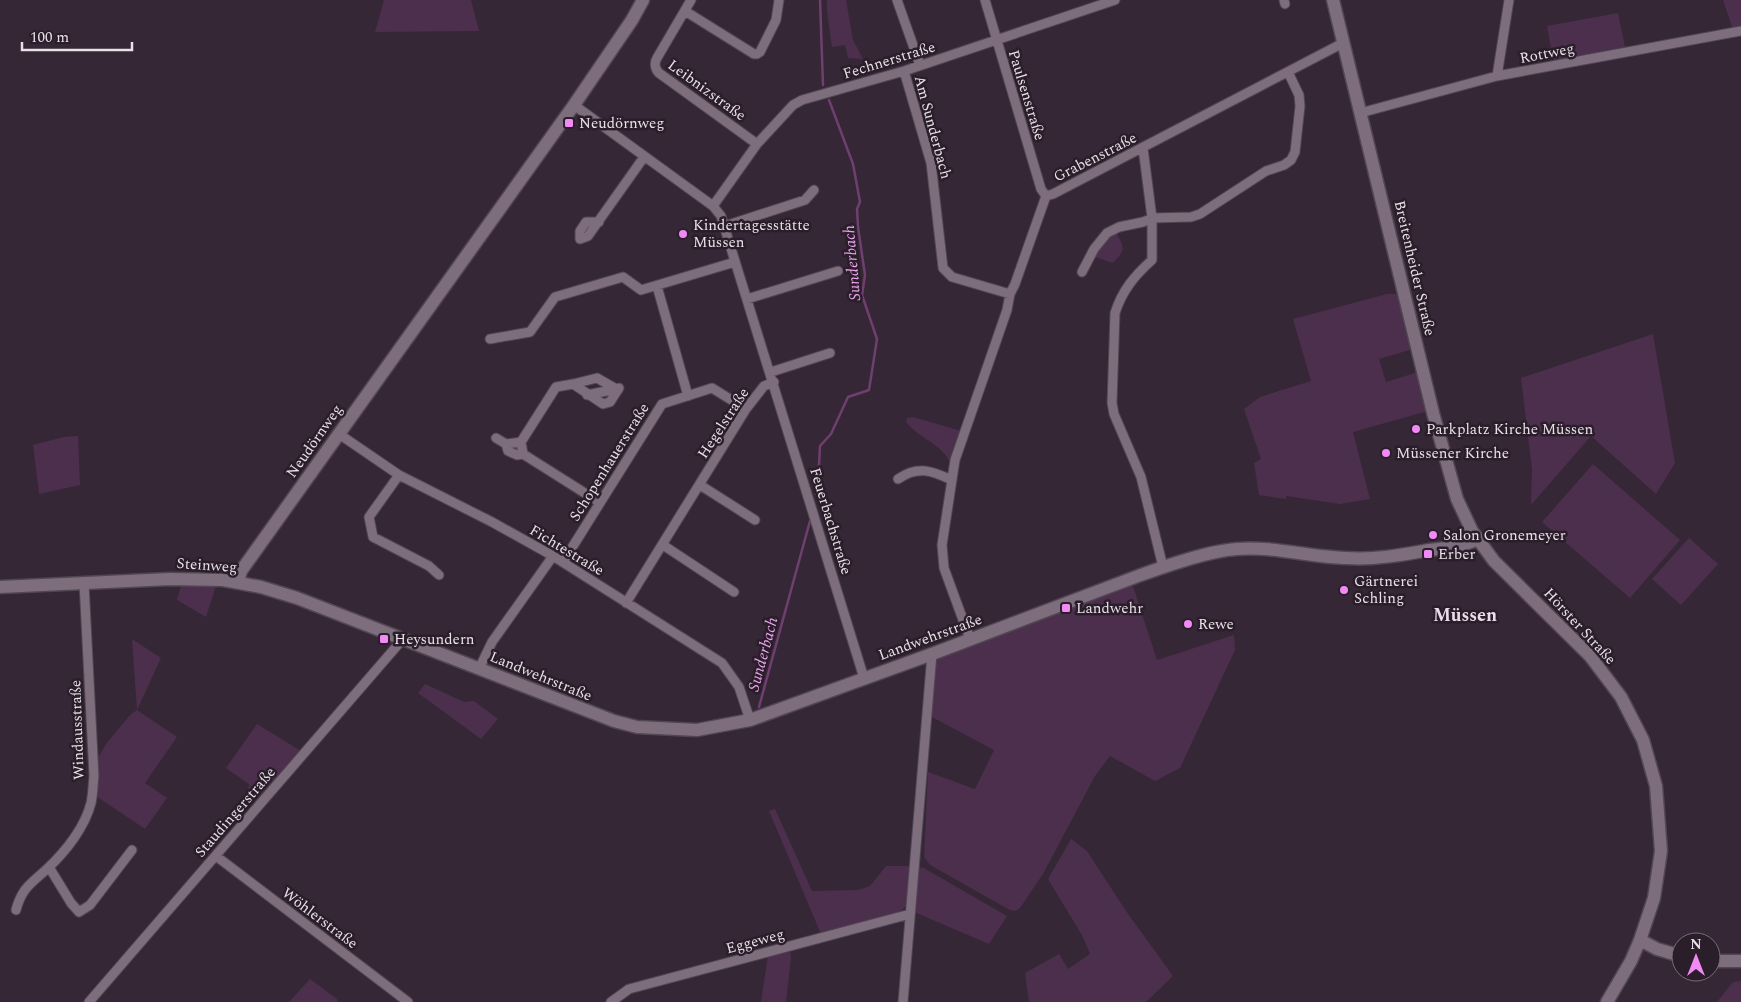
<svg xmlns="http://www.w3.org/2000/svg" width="1741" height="1002" viewBox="0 0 1741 1002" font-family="Spectral,serif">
  <rect width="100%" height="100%" fill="#352735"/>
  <path fill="#4c2f4d" d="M384,0H471L479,31L375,32Z
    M827,0H846L853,40L863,59L848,58L845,45L832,47L827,11Z
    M1723,0H1741V28L1733,30Z
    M1618,13L1625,47L1553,60L1547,26Z
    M1116,232C1125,249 1126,249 1113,263L1095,257C1099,245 1104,239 1116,232Z
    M1387,294H1396L1401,300L1413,349L1379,359L1386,382L1418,372L1428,411L1353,432L1370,499L1340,504L1286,496V499L1259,495L1254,463L1261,459L1244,409L1260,397L1311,381L1293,319Z
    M1653,334L1675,463L1656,494L1591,436L1531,505L1532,469L1521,378Z
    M913,417L961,431L954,455L949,460C938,442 920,439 906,422L907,418Z
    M78,436L80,485L39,494L33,445L64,437Z
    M1593,464L1680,540L1630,598L1542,522Z
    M1689,538L1718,564L1681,605L1652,579Z
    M181,585L198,587L216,586L206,617L177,600Z
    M1133,586L1157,660L1234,635L1235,650L1180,768L1155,781L1110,756L1095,776L1043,874L1020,908L1015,911L1010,910L930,865L924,857L928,772L975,789L994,750L930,716L936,659Z
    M132,639L161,658L137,710L177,737L145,783L167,798L145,829L96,796L97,760L106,744L130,715L137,710Z
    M425,684L464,702L474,701L498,719L481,739L418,693Z
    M257,724L301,751L258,802L246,790L250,785L226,768Z
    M775,809L812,891L858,890L870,886L886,866H912L908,903L902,910L893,914L821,934L769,811Z
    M1071,839L1087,851L1126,911L1173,976L1146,1002H1029L1025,973L1059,954L1068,969L1090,954L1083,937L1048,879Z
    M922,867L1007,916L989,944L914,912L918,870Z
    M790,949L791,958L786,1002H761L768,955Z
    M310,979L337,999L338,1002H289Z
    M1741,981V1002H1717L1733,982Z"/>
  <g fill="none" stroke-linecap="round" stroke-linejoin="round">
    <path stroke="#6e3f6f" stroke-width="2.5" d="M820,0L823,85
      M816,494L818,486L820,446L831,434L848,397L869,390L877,339L862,295L865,275L858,227L857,209L860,202L853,164L829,100
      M759,707L810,521"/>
    <g stroke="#514652" stroke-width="11">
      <path id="street" d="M691,0L657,58C654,63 655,69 659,73L757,144
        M897,0L920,65
        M985,0L1041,189L1046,196
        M1284,0L1285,4
        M685,11L754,54H757L760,52L776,20L779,0
        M904,71L931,163L943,268L952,277L1010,294
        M1497,76L1509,0
        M574,105L713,206L721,216L864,678
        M1360,113L1497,76L1741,31
        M1143,148L1152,218V260C1134,276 1122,291 1115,313L1112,403L1114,414L1141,477L1163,567
        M1046,196L1053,194L1343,43
        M713,206L757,144L793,105L802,100L904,71L1115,0
        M599,222H586L580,231V239L588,236L644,157
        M725,226L805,200L814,190
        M1082,272L1094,249L1107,233L1119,227L1143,222L1152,218L1191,217L1200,214L1266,171L1284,165L1291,160L1295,152L1300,106L1299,95L1288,72
        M657,286L688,396
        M747,299L838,271
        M490,339L530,332L555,297L623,277L641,290L735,262
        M771,372L830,353
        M573,384L597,378L618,390
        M587,395L616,389
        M339,434L399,475L492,522L553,556L722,663L739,687L750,720
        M496,438L506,444L521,442L523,454L599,502
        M521,442L556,387L573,384L603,404L610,402L619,388
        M506,444L508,451L517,455L523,454
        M399,475L369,517L373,537L429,566L439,575
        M898,479C918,465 932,471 952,480
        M700,485L755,520
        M663,545L734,592
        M563,562L662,404L712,388L746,409
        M626,603L746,409L764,386L774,382
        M970,639L944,568L942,545L955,460L1007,310L1010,294L1015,284L1046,196
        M479,669L492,642L553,556
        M216,856L408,1002
        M49,867L71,903L79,912L90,905L132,850
        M16,910C22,887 32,883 48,868C66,851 85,827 91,803C93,794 93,784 94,776L84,583
        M89,1002L402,640
        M611,1002L629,989L910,914
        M903,1002L932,654"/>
    </g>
    <g stroke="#514652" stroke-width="15">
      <path id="secondary" d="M1333,0L1433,413L1457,499L1472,531L1494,561L1590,656L1621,697L1643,740L1656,786L1661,851L1654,898L1640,940L1631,961L1607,1002
        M238,582L241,571L574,105L632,20L643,0
        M0,587L170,579L223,580L261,587L297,598L614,721L637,727L697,730L750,720L932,654L1138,576C1166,566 1208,551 1237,549C1274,546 1309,557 1346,558C1374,560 1402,555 1429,550C1445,548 1463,547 1477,539
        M1640,940L1657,949L1681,956
        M1711,961H1741"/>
    </g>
    <use href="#street" stroke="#7d6d7d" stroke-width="9"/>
    <use href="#secondary" stroke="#7d6d7d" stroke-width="12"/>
  </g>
  <g fill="#f18af4" stroke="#2b1e2b" stroke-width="2">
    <rect x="564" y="118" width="10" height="10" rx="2.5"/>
    <circle cx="683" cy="234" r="5"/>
    <circle cx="1416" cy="429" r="5"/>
    <circle cx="1386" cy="453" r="5"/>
    <circle cx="1433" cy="535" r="5"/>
    <rect x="1423" y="549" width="10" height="10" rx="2.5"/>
    <circle cx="1344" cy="590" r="5"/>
    <rect x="1061" y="603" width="10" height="10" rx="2.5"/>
    <circle cx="1188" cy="624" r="5"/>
    <rect x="379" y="634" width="10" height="10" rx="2.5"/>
  </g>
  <g text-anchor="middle" stroke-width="5" stroke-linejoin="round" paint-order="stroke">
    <g font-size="15" fill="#e9e0e9" stroke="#2b1e2b">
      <text transform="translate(1547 53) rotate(-11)" y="5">Rottweg</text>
      <text transform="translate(889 60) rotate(-17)" y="5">Fechnerstraße</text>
      <text transform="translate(707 90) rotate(36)" y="5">Leibnizstraße</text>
      <text transform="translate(1027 95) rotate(73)" y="5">Paulsenstraße</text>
      <text transform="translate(933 127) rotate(75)" y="5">Am Sunderbach</text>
      <text transform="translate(1095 157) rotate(-27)" y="5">Grabenstraße</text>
      <text transform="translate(1415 268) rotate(77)" y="5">Breitenheider Straße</text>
      <text transform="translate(723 423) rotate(-57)" y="5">Hegelstraße</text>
      <text transform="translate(314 441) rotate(-55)" y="5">Neudörnweg</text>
      <text transform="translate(609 462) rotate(-58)" y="5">Schopenhauerstraße</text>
      <text transform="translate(831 521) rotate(73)" y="5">Feuerbachstraße</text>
      <text transform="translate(567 550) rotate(31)" y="5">Fichtestraße</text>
      <text transform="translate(207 565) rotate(4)" y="5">Steinweg</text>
      <text transform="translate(1580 626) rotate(47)" y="5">Hörster Straße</text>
      <text transform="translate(930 637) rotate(-20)" y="5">Landwehrstraße</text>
      <text transform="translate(541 676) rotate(22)" y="5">Landwehrstraße</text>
      <text transform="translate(77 730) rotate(-92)" y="5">Windausstraße</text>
      <text transform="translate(235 812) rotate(-49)" y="5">Staudingerstraße</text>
      <text transform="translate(320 918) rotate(37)" y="5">Wöhlerstraße</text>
      <text transform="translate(755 941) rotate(-15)" y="5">Eggeweg</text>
    </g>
    <g font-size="15" fill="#e9e0e9" stroke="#2b1e2b" text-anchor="start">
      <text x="579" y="128">Neudörnweg</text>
      <text x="693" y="230">Kindertagesstätte<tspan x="693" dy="17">Müssen</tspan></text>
      <text x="1426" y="434">Parkplatz Kirche Müssen</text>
      <text x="1396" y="458">Müssener Kirche</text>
      <text x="1443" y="540">Salon Gronemeyer</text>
      <text x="1438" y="559">Erber</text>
      <text x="1354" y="586">Gärtnerei<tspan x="1354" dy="17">Schling</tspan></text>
      <text x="1076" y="613">Landwehr</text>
      <text x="1198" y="629">Rewe</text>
      <text x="394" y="644">Heysundern</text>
    </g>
    <g font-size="16" font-style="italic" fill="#e9a3eb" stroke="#2b1e2b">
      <text transform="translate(851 263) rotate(-95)" y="6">Sunderbach</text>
      <text transform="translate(762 654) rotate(-75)" y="6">Sunderbach</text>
    </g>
    <g font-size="18" font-weight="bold" fill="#eddbed" stroke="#2b1e2b">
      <text x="1465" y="621">Müssen</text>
    </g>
  </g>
  <g transform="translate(1696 957)"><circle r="24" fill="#2b1e2b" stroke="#776c77"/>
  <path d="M0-4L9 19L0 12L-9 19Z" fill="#f18af4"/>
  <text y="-8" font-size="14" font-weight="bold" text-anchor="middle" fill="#e9e0e9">N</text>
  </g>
  <path d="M22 42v8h110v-8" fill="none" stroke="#e9e0e9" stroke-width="2.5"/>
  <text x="30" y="42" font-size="15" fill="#e9e0e9" stroke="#2b1e2b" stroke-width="4" paint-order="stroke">100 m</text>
</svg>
